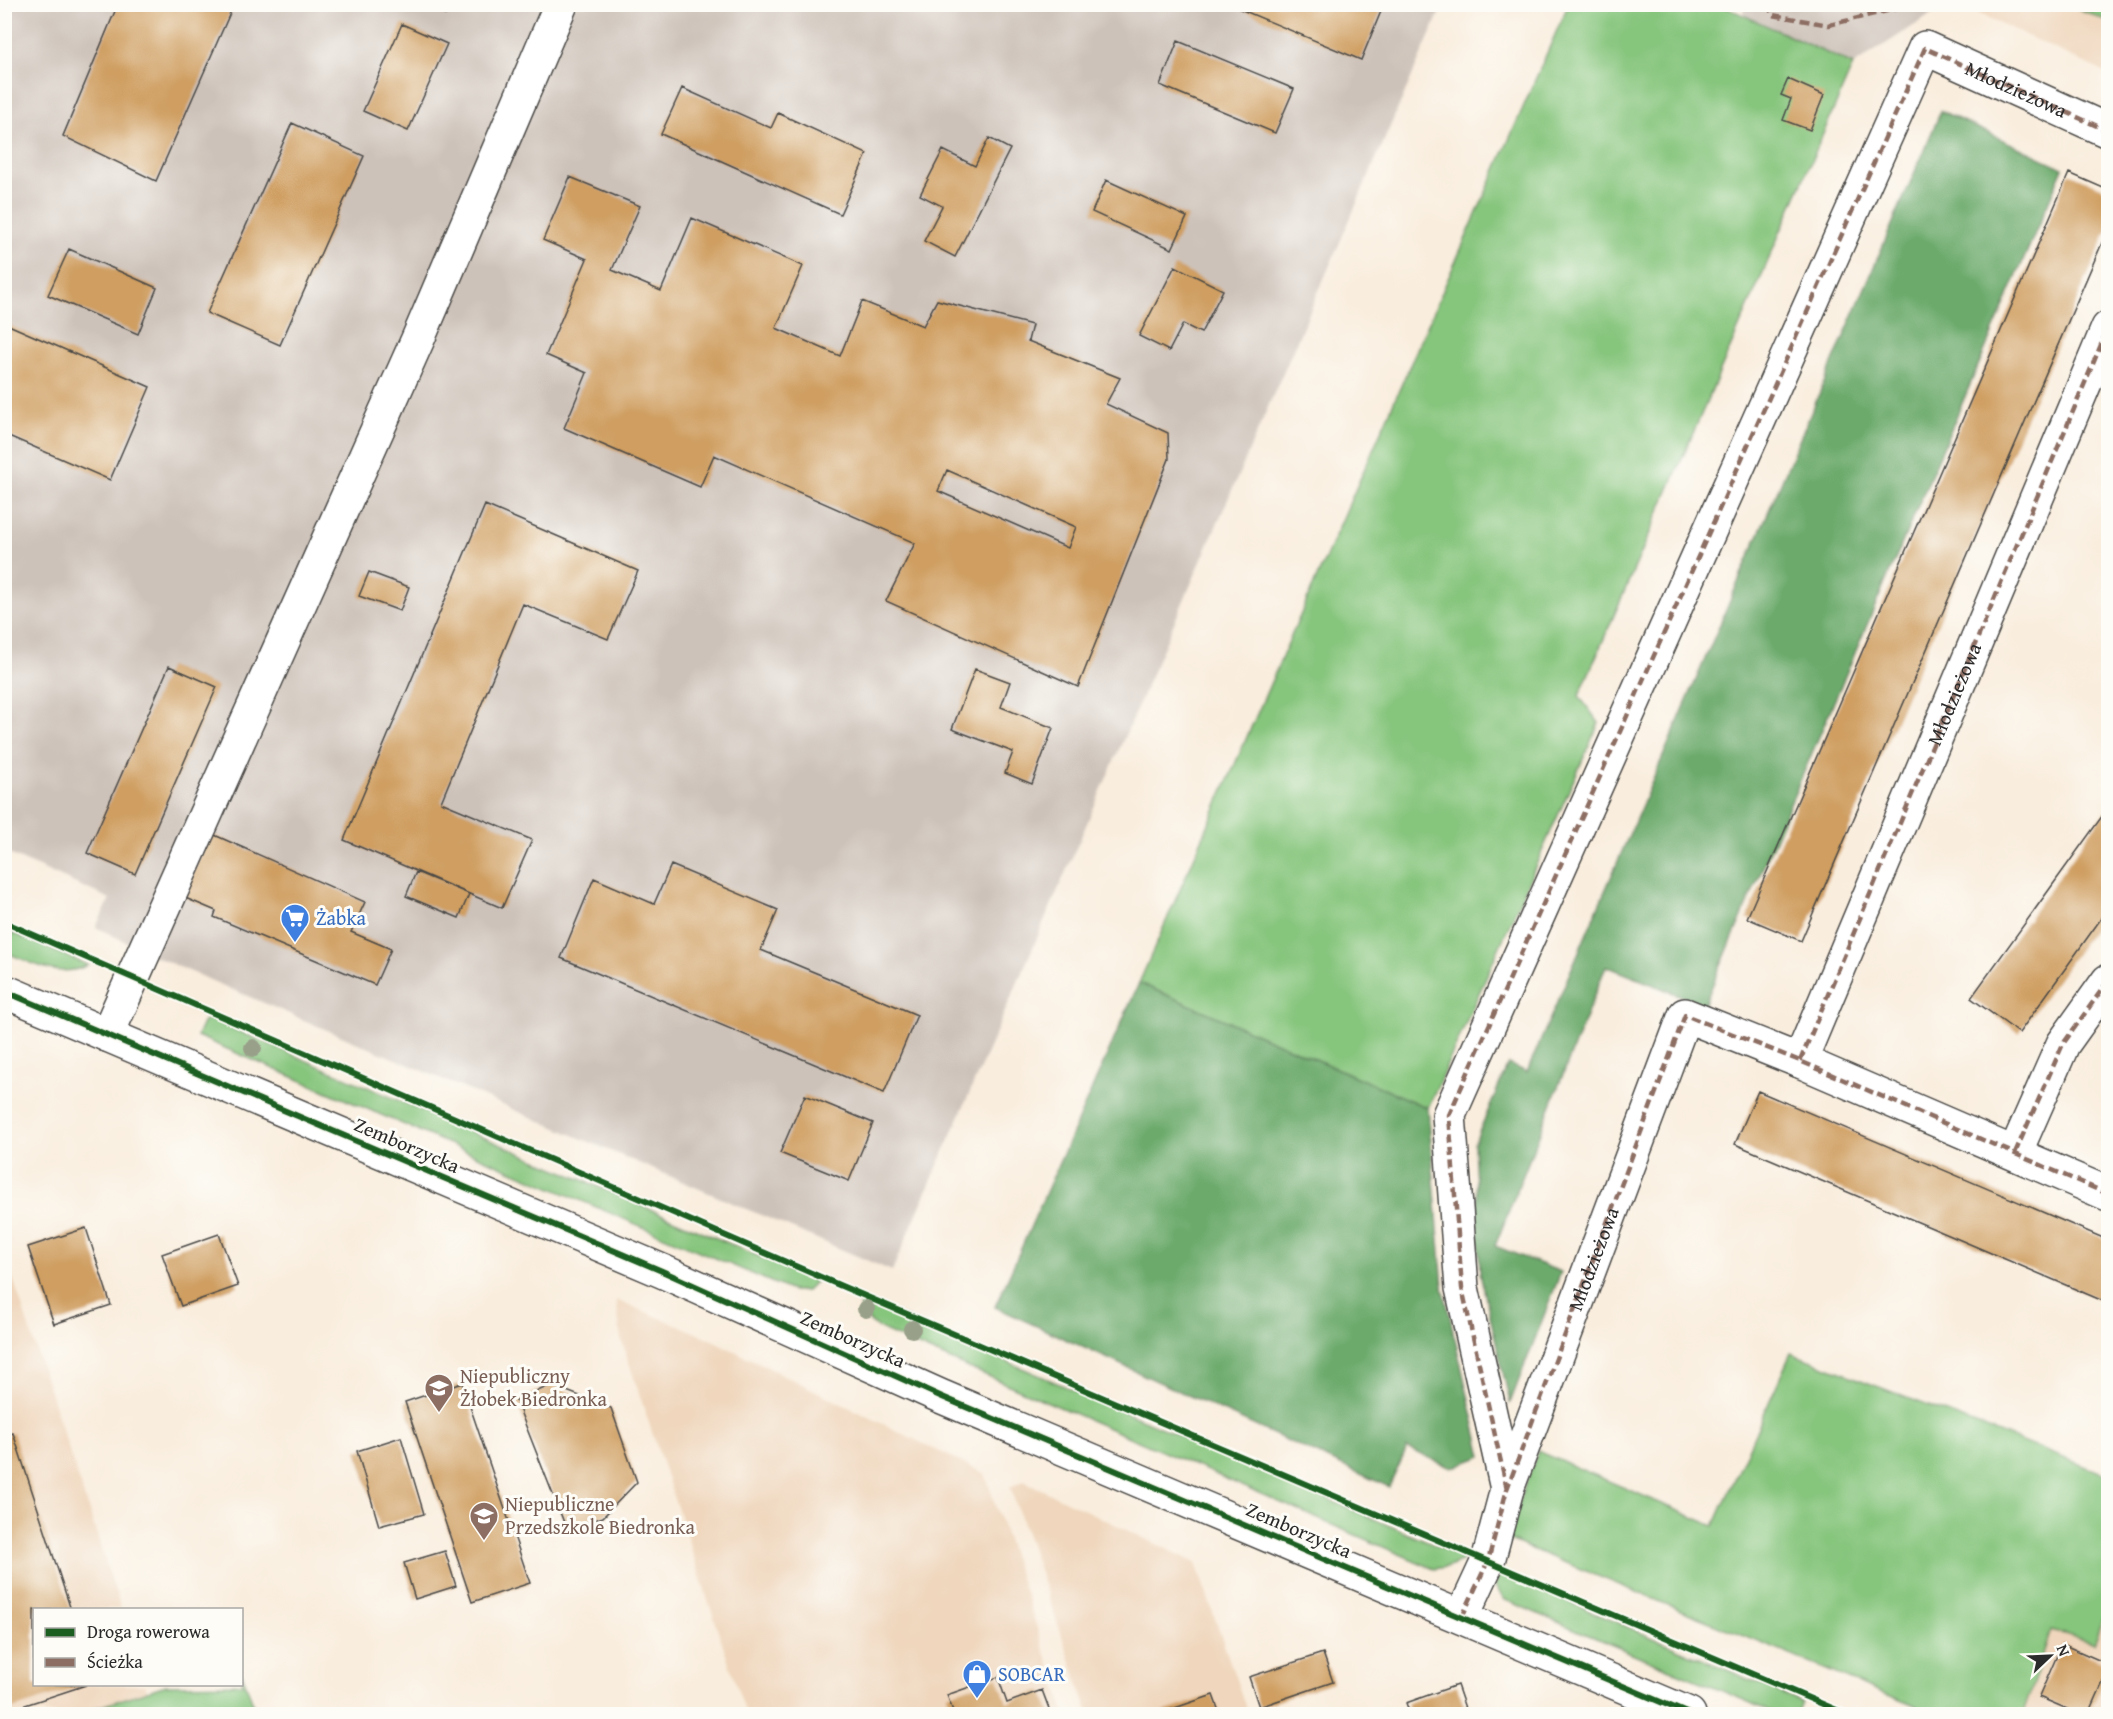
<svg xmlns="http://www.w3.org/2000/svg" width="2113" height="1719" viewBox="0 0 2113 1719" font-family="'Gentium Book Plus',serif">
  <rect width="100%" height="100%" fill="#fdfcf7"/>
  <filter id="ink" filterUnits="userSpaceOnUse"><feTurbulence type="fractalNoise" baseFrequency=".0167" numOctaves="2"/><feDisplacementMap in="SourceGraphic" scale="12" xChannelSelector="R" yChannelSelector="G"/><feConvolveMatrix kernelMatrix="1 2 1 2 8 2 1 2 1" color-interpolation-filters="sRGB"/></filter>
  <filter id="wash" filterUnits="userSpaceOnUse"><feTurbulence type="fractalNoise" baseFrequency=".008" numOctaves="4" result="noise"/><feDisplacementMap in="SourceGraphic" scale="24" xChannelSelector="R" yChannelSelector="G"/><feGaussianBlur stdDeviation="1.35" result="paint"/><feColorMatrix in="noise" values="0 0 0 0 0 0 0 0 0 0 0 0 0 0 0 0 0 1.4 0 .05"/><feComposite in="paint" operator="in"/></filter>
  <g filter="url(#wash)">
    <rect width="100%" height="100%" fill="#f9eddd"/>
    <path fill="#efd6bc" d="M1961,5H2108V74Z
      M4,1251L121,1609L34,1610V1684L145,1685L148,1692L77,1714H5Z
      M616,1300L706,1337L985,1474L1066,1714H746L621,1339Z
      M1024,1481L1196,1563L1248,1714H1089L1010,1487Z
      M2108,1607V1714H2023L2051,1630L2094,1643Z"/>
    <path fill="#cdc2b9" d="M1747,4H1946V5L1853,65L1742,14Z
      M5,5H1443L892,1271L156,957L96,927L110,899L5,852Z"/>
    <path fill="#85c57c" stroke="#587854" stroke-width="1.5" d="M1568,5H1721L1853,65L1579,696L1599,723L1428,1108L1139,983Z
      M2070,5H2108V22Z
      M4,930H5L88,965C58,980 33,963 5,952Z
      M208,1018L816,1281L806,1291H792L197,1036L204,1021Z
      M859,1298L1465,1558L1452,1566L1434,1569L900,1338C879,1329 861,1323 859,1298Z
      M1791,1353L2108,1475V1607L2094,1643L2051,1630L2023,1714H1934L1505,1538L1538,1451L1714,1526Z
      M1495,1570L1802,1702L1797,1714H1777L1505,1600L1495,1586Z
      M242,1674L257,1714H77L166,1685L242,1684Z"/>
    <path fill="#6caa6c" stroke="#4c6a4c" stroke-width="1.5" d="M1941,111L2063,168L1704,1005L1606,966L1495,1246L1561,1272L1510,1403L1480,1273L1474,1144L1508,1064L1527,1072Z
      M1139,983L1428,1108L1443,1287L1482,1456L1451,1468L1407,1448L1389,1487L995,1307Z"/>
    <g id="blocks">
      <path fill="#cf9e61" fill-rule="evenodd" d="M118,4H234L156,181L63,136Z
        M418,4H450L445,15Z
        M918,4H936L934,11Z
        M1228,4H1384L1361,60Z
        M402,24L447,44L408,131L363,111Z
        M1178,41L1294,89L1275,133L1160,85Z
        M1788,79L1824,95L1810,130L1783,120L1791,99L1781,95Z
        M682,88L771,128L778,113L867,154L840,214L661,134Z
        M292,123L364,156L280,345L207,313Z
        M989,138L1010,149L955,257L924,241L942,206L920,195L943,150L975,166Z
        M2069,173L2108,190V229L1801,941L1747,918Z
        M570,177L640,206L612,270L661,291L692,218L803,266L776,328L840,356L862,301L923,326L937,300L1032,325L1028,341L1120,378L1106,404L1168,433L1169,459L1078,687L886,601L915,543L714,455L700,487L564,428L587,373L546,355L587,259L543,240ZM947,470L1076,527L1068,548L938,491Z
        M1106,180L1187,217L1172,249L1092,212Z
        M69,249L157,288L138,334L48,295Z
        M1175,266L1223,290L1201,333L1183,324L1169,351L1139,336Z
        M4,323L150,387L110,480L4,434Z
        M485,505L638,571L608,639L523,604L441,802L532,840L502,908L344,840Z
        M369,572L409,587L400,611L359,596Z
        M169,666L217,687L135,874L87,853Z
        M975,669L1010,682L1001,707L1053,728L1032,784L1005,773L1013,752L952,729Z
        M2108,808V909L2019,1033L1971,998Z
        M210,833L365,902L351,932L391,949L375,985L214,917L216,911L183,897Z
        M671,865L778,910L761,950L917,1015L884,1093L561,958L594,878L654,904Z
        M416,872L469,894L459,918L406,896Z
        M1758,1091L2108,1240V1303L1735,1144Z
        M805,1095L873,1123L849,1181L780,1153Z
        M86,1228L111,1305L54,1324L28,1247Z
        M219,1234L238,1286L181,1306L162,1254Z
        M462,1383L530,1583L472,1602L405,1402Z
        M551,1385L611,1408L637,1482L603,1517L567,1530L516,1401Z
        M13,1433L71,1610H34V1684L86,1685L4,1712V1436Z
        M401,1437L424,1514L379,1526L357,1451Z
        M445,1551L456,1586L415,1599L404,1563Z
        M2062,1644L2108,1664V1671L2089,1714H2079L2039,1697Z
        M1323,1653L1333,1682L1259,1707L1249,1677Z
        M998,1677L1007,1703L1042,1690L1051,1714H954L947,1695Z
        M1457,1685L1467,1714H1410L1406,1703Z
        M1213,1695L1220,1714H1157Z"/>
    </g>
  </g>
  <g filter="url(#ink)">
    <use href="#blocks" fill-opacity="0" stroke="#4a4846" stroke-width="1.5"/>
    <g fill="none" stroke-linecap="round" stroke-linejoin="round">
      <g stroke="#4a4846" stroke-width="36">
        <g id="minor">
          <path d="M4,991L662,1271L940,1396L1689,1714"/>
          <path d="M107,1035L418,339L561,4"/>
          <path id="s1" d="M1800,1061L2108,328"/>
          <path d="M2015,1153L2063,1044L2108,981"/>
          <path id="s2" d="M1507,1489L1462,1288L1449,1115L1925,48L2108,131"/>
          <path d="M1462,1617L1488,1561L1507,1489L1685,1015L1800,1061L2108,1194"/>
        </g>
      </g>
      <use href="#minor" stroke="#fff" stroke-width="33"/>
      <g stroke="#8d6e63" stroke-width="4.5" stroke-dasharray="9 4.5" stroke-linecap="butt">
        <path d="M1767,4L1773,15L1829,25L1895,9"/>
        <path d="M1800,1061L2108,328"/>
        <path d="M2015,1153L2063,1044L2108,981"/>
        <path d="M1507,1489L1462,1288L1449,1115L1925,48L2108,131"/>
        <path id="s3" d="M1462,1617L1488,1561L1507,1489L1685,1015L1800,1061L2108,1194"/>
      </g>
      <g stroke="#fdfcf7" stroke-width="10">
        <path id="cycleway" d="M4,922L839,1285L1846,1714
          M4,991L662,1271L940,1396L1689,1714"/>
      </g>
      <use href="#cycleway" stroke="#1b5e20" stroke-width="6"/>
    </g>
    <g fill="#99a08a">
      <circle cx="253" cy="1048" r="9"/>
      <circle cx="866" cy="1309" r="9"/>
      <circle cx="912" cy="1329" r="9"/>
    </g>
  </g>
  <defs>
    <g id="supermarket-pin" transform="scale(1.5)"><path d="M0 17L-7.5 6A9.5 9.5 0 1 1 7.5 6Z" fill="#3f7fe0" stroke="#fdfcf7"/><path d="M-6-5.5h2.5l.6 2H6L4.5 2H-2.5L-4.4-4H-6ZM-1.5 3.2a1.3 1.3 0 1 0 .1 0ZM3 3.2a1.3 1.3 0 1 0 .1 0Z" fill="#fff"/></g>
    <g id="school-pin" transform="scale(1.5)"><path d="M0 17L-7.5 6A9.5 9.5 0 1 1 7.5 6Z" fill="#8d6e63" stroke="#fdfcf7"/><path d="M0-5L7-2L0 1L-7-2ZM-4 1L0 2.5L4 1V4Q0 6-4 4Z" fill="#fff"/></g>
    <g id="shop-pin" transform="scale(1.5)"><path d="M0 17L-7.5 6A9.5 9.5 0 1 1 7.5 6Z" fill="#3f7fe0" stroke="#fdfcf7"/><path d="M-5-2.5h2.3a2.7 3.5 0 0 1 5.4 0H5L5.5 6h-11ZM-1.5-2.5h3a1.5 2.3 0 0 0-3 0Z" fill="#fff"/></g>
  </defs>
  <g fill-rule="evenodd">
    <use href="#supermarket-pin" x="295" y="918"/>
    <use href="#school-pin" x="439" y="1388"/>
    <use href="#school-pin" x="484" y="1516"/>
    <use href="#shop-pin" x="977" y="1674"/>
  </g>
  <g text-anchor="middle" stroke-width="6" stroke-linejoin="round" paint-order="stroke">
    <g font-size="20" fill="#2b2b2b" stroke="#fdfcf7">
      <text dy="7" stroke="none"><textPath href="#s2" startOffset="1648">Młodzieżowa</textPath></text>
      <text dy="7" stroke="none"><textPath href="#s1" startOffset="398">Młodzieżowa</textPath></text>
      <text transform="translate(407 1145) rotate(23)" y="7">Zemborzycka</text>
      <text dy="7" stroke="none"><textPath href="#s3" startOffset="382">Młodzieżowa</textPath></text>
      <text transform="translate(853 1339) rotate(24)" y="7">Zemborzycka</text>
      <text transform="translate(1299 1530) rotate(23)" y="7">Zemborzycka</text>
    </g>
    <g font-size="20" fill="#366cbe" stroke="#fdfcf7" text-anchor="start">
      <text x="316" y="925">Żabka</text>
      <text x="998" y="1681">SOBCAR</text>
    </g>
    <g font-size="20" fill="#785e54" stroke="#fdfcf7" text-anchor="start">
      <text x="460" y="1383">Niepubliczny<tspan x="460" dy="23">Żłobek Biedronka</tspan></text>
      <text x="505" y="1511">Niepubliczne<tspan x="505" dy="23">Przedszkole Biedronka</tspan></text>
    </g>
  </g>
  <rect width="2113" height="1719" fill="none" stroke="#fdfcf7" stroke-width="24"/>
  <rect x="33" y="1608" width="210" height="78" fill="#fdfcf7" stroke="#a9a8a5" stroke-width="1.5"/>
  <rect x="45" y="1628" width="30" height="9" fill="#1b5e20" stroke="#a9a8a5" stroke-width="1.5"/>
  <text x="87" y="1638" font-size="18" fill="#2b2b2b">Droga rowerowa</text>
  <rect x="45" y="1658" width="30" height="9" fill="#8d6e63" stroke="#a9a8a5" stroke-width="1.5"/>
  <text x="87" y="1668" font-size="18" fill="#2b2b2b">Ścieżka</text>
  <g transform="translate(2050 1656) rotate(67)" stroke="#fdfcf7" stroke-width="4.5" paint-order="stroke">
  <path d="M0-4.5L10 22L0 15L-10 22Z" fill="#2b2b2b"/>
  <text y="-9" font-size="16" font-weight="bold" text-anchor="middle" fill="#2b2b2b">N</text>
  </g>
</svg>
